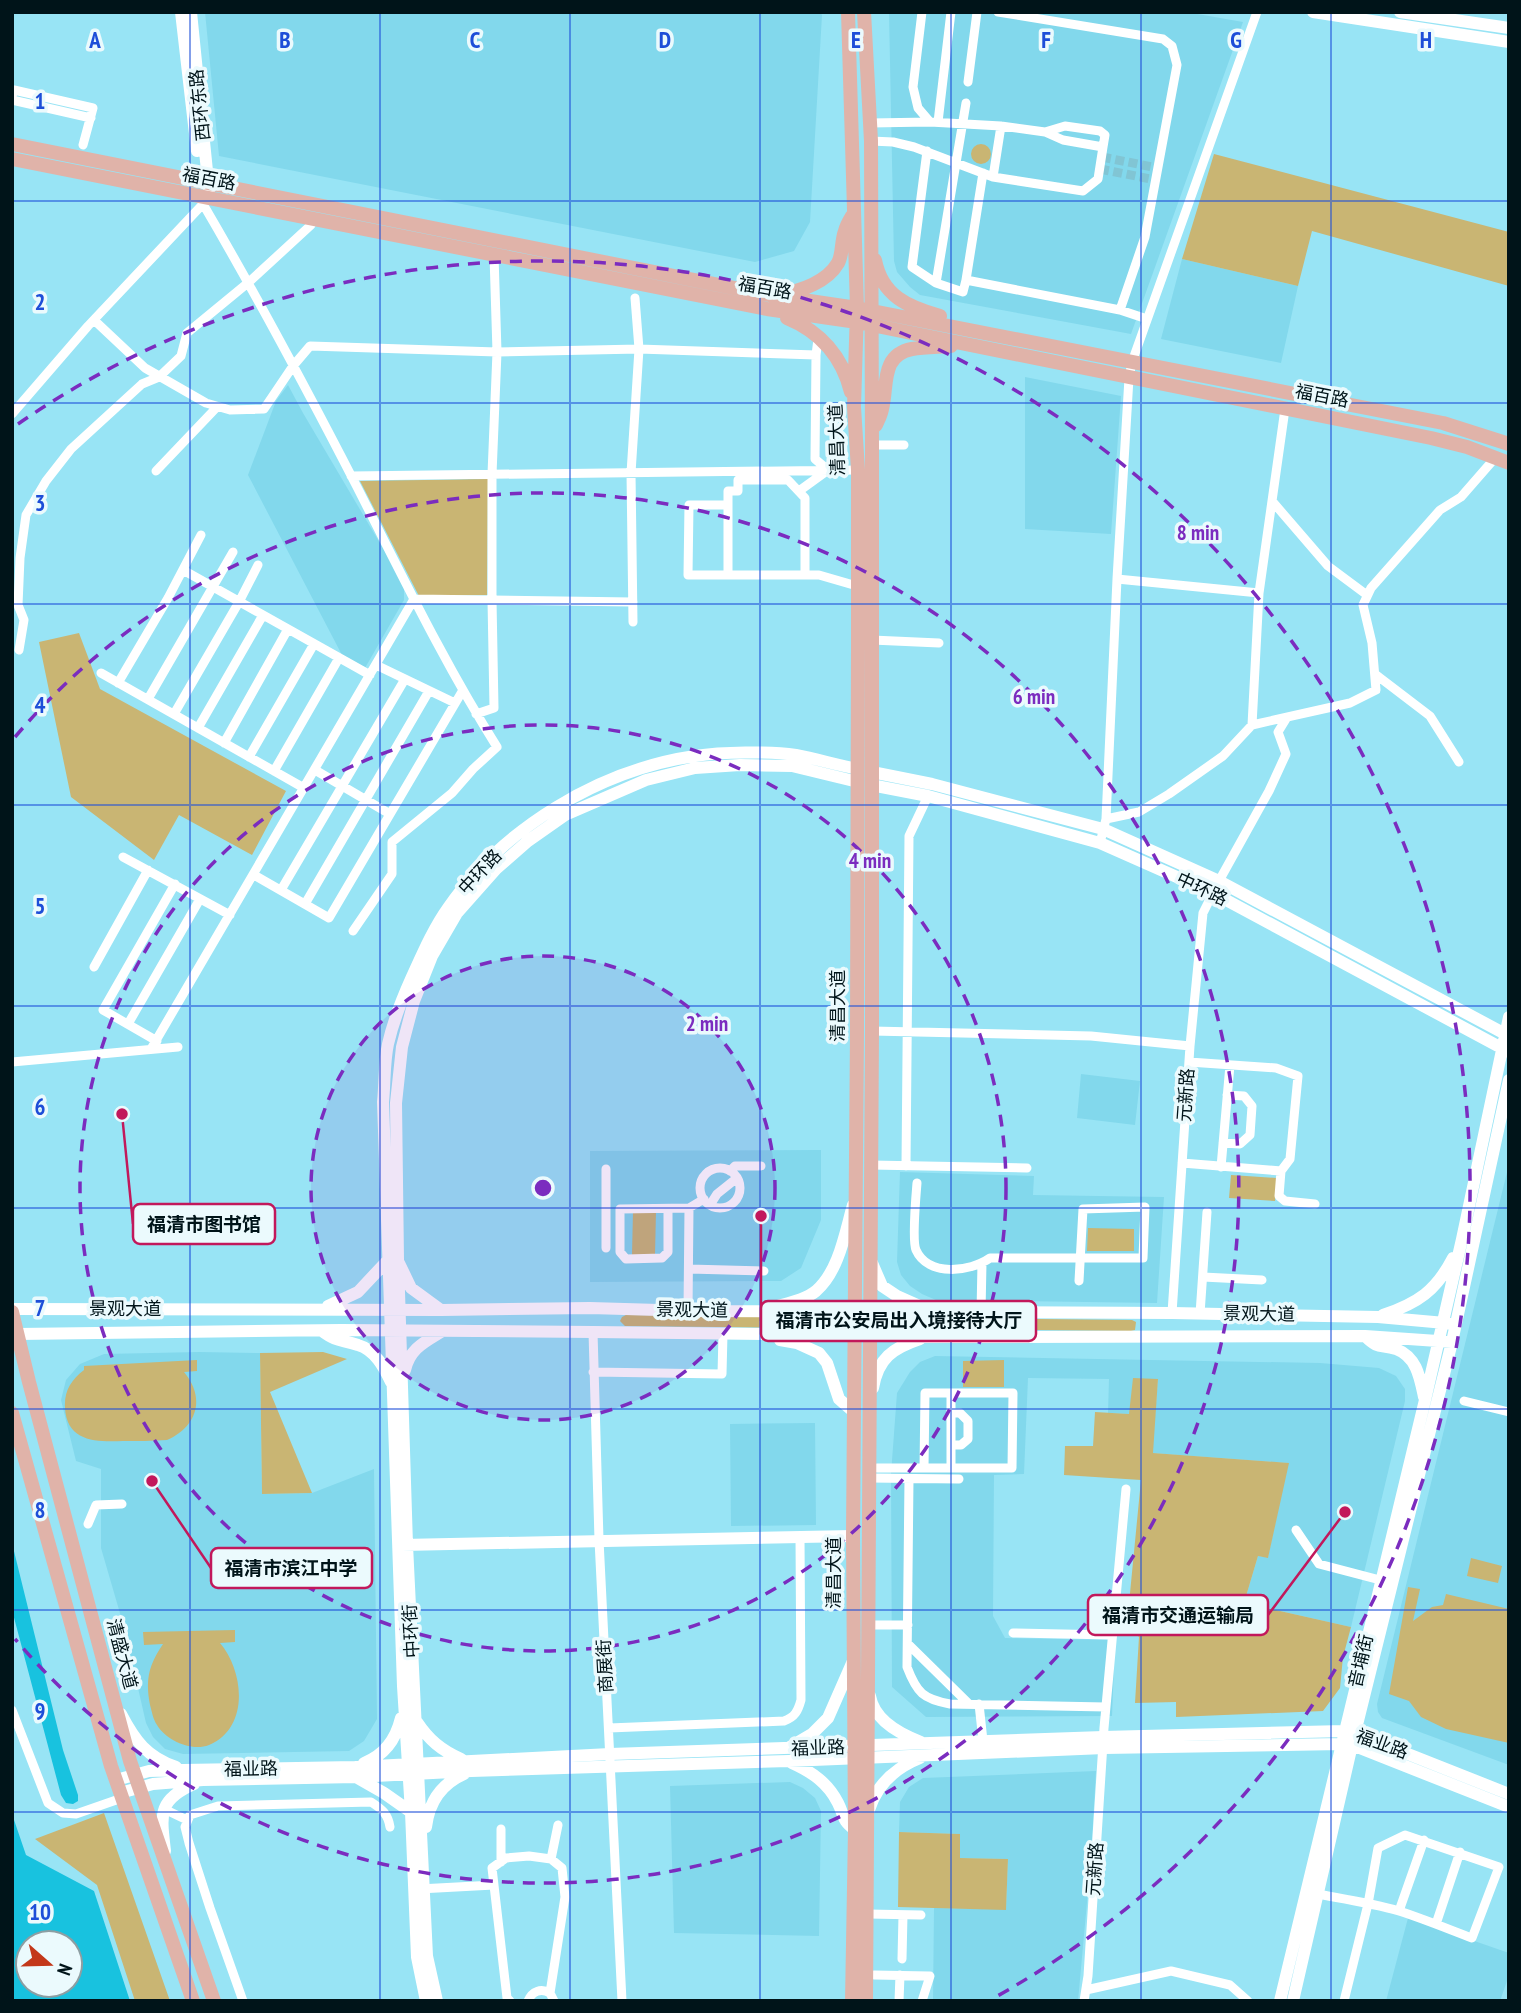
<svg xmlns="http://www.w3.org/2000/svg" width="1521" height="2013" viewBox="0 0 1521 2013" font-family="'PT Sans Narrow','Noto Sans SC',sans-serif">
  <rect width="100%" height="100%" fill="#98e4f5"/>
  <path fill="#82d8ec" d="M205,12H820L822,15L810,222L794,251L755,262L219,156Z
    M889,12H1186L1243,22L1131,334L920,295L910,287L897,272L894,261Z
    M1182,259L1298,286L1281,363L1161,339Z
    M1025,377L1121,396L1111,534L1025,529Z
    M288,385L303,413L404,584V600L365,668L342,655L248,475L276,401Z
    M1081,1074L1140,1081L1135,1125L1077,1118Z
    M821,1150V1220L801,1268L781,1281L590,1282V1151Z
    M1509,1164V1765L1382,1718L1378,1712L1377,1704Z
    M900,1172L1034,1176L1033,1195L1164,1197L1157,1303L936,1300L922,1294L910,1286L901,1275L897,1262Z
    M199,1352L260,1353L262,1494L312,1493L374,1469L377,1719L364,1741L349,1751L183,1754L165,1749L153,1737L146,1723L124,1627L101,1548V1469L76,1461L61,1400L66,1380L80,1364L104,1354Z
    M935,1356L1320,1363L1379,1368L1396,1376L1405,1389V1401L1351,1627L1244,1603L1258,1556L1268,1557L1288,1463L1152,1453L1158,1379L1129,1414L1108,1413L1109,1379L1028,1378L1024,1474L994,1475L993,1616L1005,1638L1115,1640L1112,1716L926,1717L892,1687L891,1474L897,1393L910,1372L920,1362Z
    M815,1423L816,1525L731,1526L730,1424Z
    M1096,1771L1091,1858L1078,2001H933L934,1908L1006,1909L1008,1859L960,1858V1834L899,1832L900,1802L909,1787L923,1778Z
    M790,1782L803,1788L815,1798L821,1811L819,1936L674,1933L670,1786Z
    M1408,1918L1509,1953V1975L1500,2001H1386Z"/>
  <path fill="#c9b573" d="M971 154a10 10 0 1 1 20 0a10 10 0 1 1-20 0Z
    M1214,154L1509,232V286L1312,231L1298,286L1182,259Z
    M488,479L487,595L419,596L360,481Z
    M79,633L100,689L286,791L252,855L179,815L154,860L71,797L39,642Z
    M1231,1175L1277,1178L1275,1201L1229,1198Z
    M633,1211H656L655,1255H632Z
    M1088,1228L1134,1229V1251H1087Z
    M626,1315L801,1317L805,1319L804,1326L800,1328L625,1326L620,1321L622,1317Z
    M957,1318L1132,1320L1136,1322L1135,1330L1131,1331L956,1329L952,1324Z
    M323,1352L347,1359L270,1392L312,1493L262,1494L260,1353Z
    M197,1360V1371L184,1372C206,1398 197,1427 167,1440C152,1441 137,1441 123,1441C96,1442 67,1442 65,1408C64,1391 71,1380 84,1370V1366Z
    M1004,1360V1387H963V1361Z
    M1133,1378L1158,1379L1153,1453L1289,1463L1268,1558L1258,1556L1244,1603L1351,1627L1343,1657L1340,1688L1323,1711L1176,1717V1702L1135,1703L1139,1637L1127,1624L1141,1480L1064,1475L1065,1446H1093L1095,1412L1129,1414Z
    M1471,1558L1502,1566L1498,1583L1467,1576Z
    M1408,1587L1420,1589L1413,1621L1432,1607L1443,1605L1446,1594L1509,1609V1743L1446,1729L1421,1717L1409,1701L1389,1694Z
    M235,1630V1642L220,1643C244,1671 250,1728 209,1745C191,1752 166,1740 157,1725C153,1719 152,1712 150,1705C145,1679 149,1665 163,1644L144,1645L143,1632Z
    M104,1813L170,2001H135L97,1885L35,1839Z
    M899,1832L960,1834V1858L1008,1859L1006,1910L898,1907Z"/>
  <path fill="#18c2df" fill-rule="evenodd" d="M12,1543L63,1750L78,1795V1801L73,1804L66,1803L61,1795L12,1610Z
    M12,1814L26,1855L94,1891L130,2001H12ZM28,1943H70V1985H28Z"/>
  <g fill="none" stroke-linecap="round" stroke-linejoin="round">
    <path stroke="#81c5d4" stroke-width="9" stroke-dasharray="9 4.5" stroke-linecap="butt" d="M1102,157L1158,168
      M1100,169L1156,180"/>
    <path stroke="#fff" stroke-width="9" d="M998,12L1163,39L1172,46L1177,65L1145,237L1120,310
      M968,82L977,12
      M12,96L14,90L93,108L83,145
      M12,100L91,118
      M938,122L951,12
      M870,123L930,122
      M1045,132L1065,126L1100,131L1105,135L1103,147
      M871,141L893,142L914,147L993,177L1083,191L1098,179L1103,147L1063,140L1045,132L1001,126L930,122L918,108L913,87L922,12
      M927,151L912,267L936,283L963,292L966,280
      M983,173L966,280L1120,310L1147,319
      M993,177L1001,126
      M205,198L203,204C257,296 307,390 356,485C401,573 444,663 497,747L473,769L452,793L392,842V874L353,931
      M936,283L966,103
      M94,320L145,368L206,403L230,410L264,409L293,366L310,346L497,352L639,349L816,355L818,339L821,338
      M12,414L88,326L203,204
      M872,445H904
      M156,471L217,407
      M351,476L858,470
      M799,491L828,470L815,459L816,355
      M1272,501L1328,566L1367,595
      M728,505H689L688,575H805V498L788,480H738V491H728V575
      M183,570L370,675
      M805,575H819L857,586
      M1117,579L1259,593L1252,725
      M1259,593L1285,409
      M633,622L631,473L639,349L635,298
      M872,640L939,643
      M19,650L24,620L18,605L20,558L26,515L46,481L71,449L142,384L159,377L181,356L187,333L249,282L311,225
      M376,665L455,703
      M101,673L304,788
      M1375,674L1430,716L1459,762
      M118,683L168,598L201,535
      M148,699L233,552
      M174,714L239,602L258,565
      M476,714L494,708L492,600V474L497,352L494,255
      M198,728L263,615
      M224,743L288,629
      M249,757L314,644
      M315,770L390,814
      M274,771L339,658
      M1106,819L1139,812L1169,794L1223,756L1252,725L1350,703L1376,690L1372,643L1363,605L1371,588L1440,510L1461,497L1495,458
      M1100,843L1106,819L1117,579L1129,378L1132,362L1257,12
      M123,857L230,915
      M254,875L329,918L463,690
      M281,890L405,679
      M305,904L429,691
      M94,967L148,870
      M128,1024L200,899
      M872,1031L1091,1036L1190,1046
      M157,1041L103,1010L175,884
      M151,1049L414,599L633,602
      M12,1062L178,1047
      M1223,1143L1240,1144L1250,1135L1252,1106L1244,1096L1227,1095
      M1182,1163L1281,1171L1290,1159L1298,1076L1276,1068L1189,1062
      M871,1165L1027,1168
      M906,1166L909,836L928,796
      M1221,1167L1230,1065
      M700 1188a20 20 0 1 1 40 0a20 20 0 1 1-40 0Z
      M730,1171L735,1166H761
      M1281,1171L1279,1196L1285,1201L1315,1204
      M917,1183C916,1195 912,1241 916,1250C928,1277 970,1272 990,1258H1143L1145,1207L1083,1209L1079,1281
      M710,1205L717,1194L737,1178
      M668,1209V1252L662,1258L626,1259L620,1252V1209L689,1208L704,1199
      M606,1248V1169
      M689,1269L764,1271
      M1203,1277L1262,1280
      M688,1311L689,1208
      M981,1312L982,1263
      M1172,1313L1190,1046L1203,913L1219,881L1269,791L1286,754L1278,732L1286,719
      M1200,1314L1207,1212
      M593,1332L599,1540L622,2001
      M593,1372L722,1374L723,1334
      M1464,1401L1509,1412
      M951,1445H961L968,1439V1421L960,1413H951
      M877,1468C922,1468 967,1468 1012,1468L1013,1393H925L924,1468
      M951,1468V1393
      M868,1478L959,1479
      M909,1479L907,1667C917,1693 923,1699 950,1704L1106,1707
      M88,1524L96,1505L122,1504
      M1296,1530L1319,1564L1380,1580
      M868,1625H908
      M1013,1633L1112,1635
      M908,1644L969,1704
      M979,1704L983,1741
      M12,1710L48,1803L63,1813L76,1814L122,1798
      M609,1728L784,1721C795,1717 798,1711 801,1700L800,1537
      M164,1809L187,1820
      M501,1829V1862
      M551,1859L558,1825
      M419,1889L494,1885
      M1317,1894C1344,1899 1372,1903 1399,1911C1424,1919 1448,1929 1472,1938L1499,1867L1405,1835L1378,1848L1368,1904L1344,2001
      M1399,1911L1424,1840
      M868,1914L921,1915
      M1436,1924L1460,1852
      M902,1959L903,1915
      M874,1975L930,1976L922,2001
      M1086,1990L1171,1971L1230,1985L1248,2001
      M243,2001L210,1908L189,1843L185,1827L190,1815L218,1806L371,1802C382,1809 388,1814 390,1827
      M510,2001L507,1998L492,1868L506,1858L529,1856L551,1859L562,1868L565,1897L550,1993
      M528,2001C532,1991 541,1988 550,1993L554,2001
      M899,2001L900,1975
      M1084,2001L1088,1976L1104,1728L1126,1489"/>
    <path stroke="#fff" stroke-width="12" d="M181,12L197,151
      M191,12L209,191
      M1313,12L1509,42
      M1400,12L1509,28
      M872,772L932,784L1103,829L1219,881L1509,1036
      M871,785L928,796L1100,843L1213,893L1509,1052
      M399,1263L411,1288L441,1310
      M872,1263L882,1286L897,1296L924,1308
      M328,1306L358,1292L388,1260
      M774,1307C788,1303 805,1300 816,1291C839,1271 845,1233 853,1205
      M12,1309L441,1310L590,1308L694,1311L1172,1313L1378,1317L1456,1324
      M1383,1315C1418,1303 1436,1291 1453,1258
      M322,1331C338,1343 341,1339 358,1345C375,1350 384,1367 391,1382
      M17,1334L341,1330L593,1332L1002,1337L1365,1336L1452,1342
      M1365,1336C1379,1350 1380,1344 1396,1349C1417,1357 1420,1378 1424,1397
      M780,1340L797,1343L819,1353L827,1363L839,1399L855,1413
      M405,1370C410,1349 423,1343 441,1332
      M873,1388C878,1358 893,1348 920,1339
      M402,1545L853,1536
      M870,1696C874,1720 900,1734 921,1742
      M121,1714C135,1741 147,1757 176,1767
      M417,1722C429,1740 441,1750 461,1759
      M790,1747L812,1734L828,1718L853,1661
      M364,1763C385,1755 396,1739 401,1718
      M792,1763C812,1772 828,1783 838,1803C845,1817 841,1819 855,1830
      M356,1777L384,1793L411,1812
      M116,1780L149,1771L183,1770L355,1767L610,1754L1103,1737L1344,1731L1355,1733L1509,1794
      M120,1793L153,1784L203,1780L356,1777L471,1771L789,1761L1104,1748L1341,1744L1352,1745L1509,1807
      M869,1810C877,1784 895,1768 920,1758
      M426,1827C429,1802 441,1784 464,1774
      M165,1851C161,1815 157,1800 194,1784
      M426,2001L417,1957L411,1812L403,1686L383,1102C385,1083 384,1062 388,1044C393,1022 402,999 411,979C422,955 433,929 448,908C503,828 599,770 695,756C721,752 769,751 796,755C817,759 837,765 858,769
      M437,2001L427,1956L407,1545L398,1260L396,1103L402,1047L414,1001L432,956L457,913L496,869L528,841L565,815L646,780L695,768L740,765L792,766L858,782
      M1280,2001L1425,1400L1462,1239L1509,1017
      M1293,2001L1352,1745L1452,1342L1509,1080"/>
    <path stroke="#e0b3a9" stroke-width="14" d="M848,12L857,308L854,407L858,470V640L857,1031L853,1536L855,1830L852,2001
      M864,12L871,141L872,445V1031L866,2001
      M12,144L769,295L857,308L1443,423L1509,444
      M12,159L767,309L857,322L1431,438L1467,447L1509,463
      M875,260C882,296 908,307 940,316
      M781,294C801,291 827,282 838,263C843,254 841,241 845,231C846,226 849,221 852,216
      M787,318C821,332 842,356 851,392
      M876,425C878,420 881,415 882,409C888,387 880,355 912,349C924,347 938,347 951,346
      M12,1312L29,1382L130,1761L214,2001
      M12,1413L111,1766L193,2001"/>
  </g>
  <path fill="none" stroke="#1d4ed8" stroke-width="2" stroke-opacity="0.55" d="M190,12V2001M380,12V2001M570,12V2001M760,12V2001M951,12V2001M1141,12V2001M1331,12V2001M12,201H1509M12,403H1509M12,604H1509M12,805H1509M12,1006H1509M12,1208H1509M12,1409H1509M12,1610H1509M12,1812H1509"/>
  <circle cx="543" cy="1188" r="232" fill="#7b2cbf" fill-opacity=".12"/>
  <g fill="none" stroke="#7b2cbf" stroke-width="3.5" stroke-dasharray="12 9">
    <circle cx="543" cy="1188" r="232"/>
    <circle cx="543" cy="1188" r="463"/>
    <path d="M15 737A695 695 0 1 1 15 1639"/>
    <path d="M18 424A927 927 0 1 1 992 1999"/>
  </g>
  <g text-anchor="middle" stroke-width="7" stroke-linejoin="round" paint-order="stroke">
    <g font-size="18" fill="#001419" stroke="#ebfafd">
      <text transform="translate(200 105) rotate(-96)" y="6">西环东路</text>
      <text transform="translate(209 179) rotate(11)" y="6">福百路</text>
      <text transform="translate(765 288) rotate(10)" y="6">福百路</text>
      <text transform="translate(1322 396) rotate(11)" y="6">福百路</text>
      <text transform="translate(837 440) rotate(-92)" y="6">清昌大道</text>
      <text transform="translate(480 872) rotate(-47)" y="6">中环路</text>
      <text transform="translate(1202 889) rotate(25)" y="6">中环路</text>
      <text transform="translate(838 1006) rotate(-90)" y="6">清昌大道</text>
      <text transform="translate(1186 1095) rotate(-86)" y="6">元新路</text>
      <text x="125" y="1315">景观大道</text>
      <text transform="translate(692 1310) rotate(1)" y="6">景观大道</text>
      <text transform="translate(1259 1314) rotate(1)" y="6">景观大道</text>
      <text transform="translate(834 1573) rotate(-90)" y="6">清昌大道</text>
      <text transform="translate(411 1631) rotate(-93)" y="6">中环街</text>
      <text transform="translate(122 1654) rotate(75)" y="6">清盛大道</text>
      <text transform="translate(1361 1661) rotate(-77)" y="6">音埔街</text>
      <text transform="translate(605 1666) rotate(-93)" y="6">商展街</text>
      <text transform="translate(1382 1744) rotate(20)" y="6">福业路</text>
      <text transform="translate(818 1748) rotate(-2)" y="6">福业路</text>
      <text transform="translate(251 1769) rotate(-1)" y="6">福业路</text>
      <text transform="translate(1095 1869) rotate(-86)" y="6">元新路</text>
    </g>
  </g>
  <g font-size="23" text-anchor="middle" font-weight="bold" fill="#1d4ed8" stroke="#ebfafd" stroke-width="7" stroke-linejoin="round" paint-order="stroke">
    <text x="95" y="48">A</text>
    <text x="285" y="48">B</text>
    <text x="475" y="48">C</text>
    <text x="665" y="48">D</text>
    <text x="856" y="48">E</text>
    <text x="1046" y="48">F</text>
    <text x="1236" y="48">G</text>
    <text x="1426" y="48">H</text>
    <text x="40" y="109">1</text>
    <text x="40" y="310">2</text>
    <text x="40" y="511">3</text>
    <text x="40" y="713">4</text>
    <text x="40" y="914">5</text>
    <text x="40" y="1115">6</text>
    <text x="40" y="1316">7</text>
    <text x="40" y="1518">8</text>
    <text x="40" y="1719">9</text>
    <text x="40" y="1920">10</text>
  </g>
  <circle cx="543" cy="1188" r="10" fill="#7b2cbf" stroke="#ebfafd" stroke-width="3.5"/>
  <g font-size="21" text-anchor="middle" font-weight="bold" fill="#7b2cbf" stroke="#ebfafd" stroke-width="7" stroke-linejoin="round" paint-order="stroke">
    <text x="1198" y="540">8 min</text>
    <text x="1034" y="704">6 min</text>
    <text x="870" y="868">4 min</text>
    <text x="707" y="1031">2 min</text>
  </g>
  <path fill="none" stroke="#c2185b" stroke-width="2.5" d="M122 1114L133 1224M761 1216L761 1321M152 1481L211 1568M1345 1512L1268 1615"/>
  <g fill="#c2185b" stroke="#ebfafd" stroke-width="2.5">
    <circle cx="122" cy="1114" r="7"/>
    <circle cx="761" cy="1216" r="7"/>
    <circle cx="152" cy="1481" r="7"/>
    <circle cx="1345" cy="1512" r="7"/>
  </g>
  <g fill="#ebfafd" stroke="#c2185b" stroke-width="2.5">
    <rect x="133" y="1204" width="142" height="40" rx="7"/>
    <rect x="761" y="1301" width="275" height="40" rx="7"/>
    <rect x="211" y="1548" width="161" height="40" rx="7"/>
    <rect x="1088" y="1595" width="180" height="40" rx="7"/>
  </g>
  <g font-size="19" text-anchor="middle" font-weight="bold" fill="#001419">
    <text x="204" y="1231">福清市图书馆</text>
    <text x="899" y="1327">福清市公安局出入境接待大厅</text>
    <text x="291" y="1575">福清市滨江中学</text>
    <text x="1178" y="1622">福清市交通运输局</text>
  </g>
  <rect width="1521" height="2013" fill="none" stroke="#001419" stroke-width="28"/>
  <g transform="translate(49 1964) rotate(110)"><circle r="33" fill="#ebfafd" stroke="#8d9ea2" stroke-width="2"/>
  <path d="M0-5L12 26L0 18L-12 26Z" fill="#c3381a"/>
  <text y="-10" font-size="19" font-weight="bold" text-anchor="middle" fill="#001419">N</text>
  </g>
</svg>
